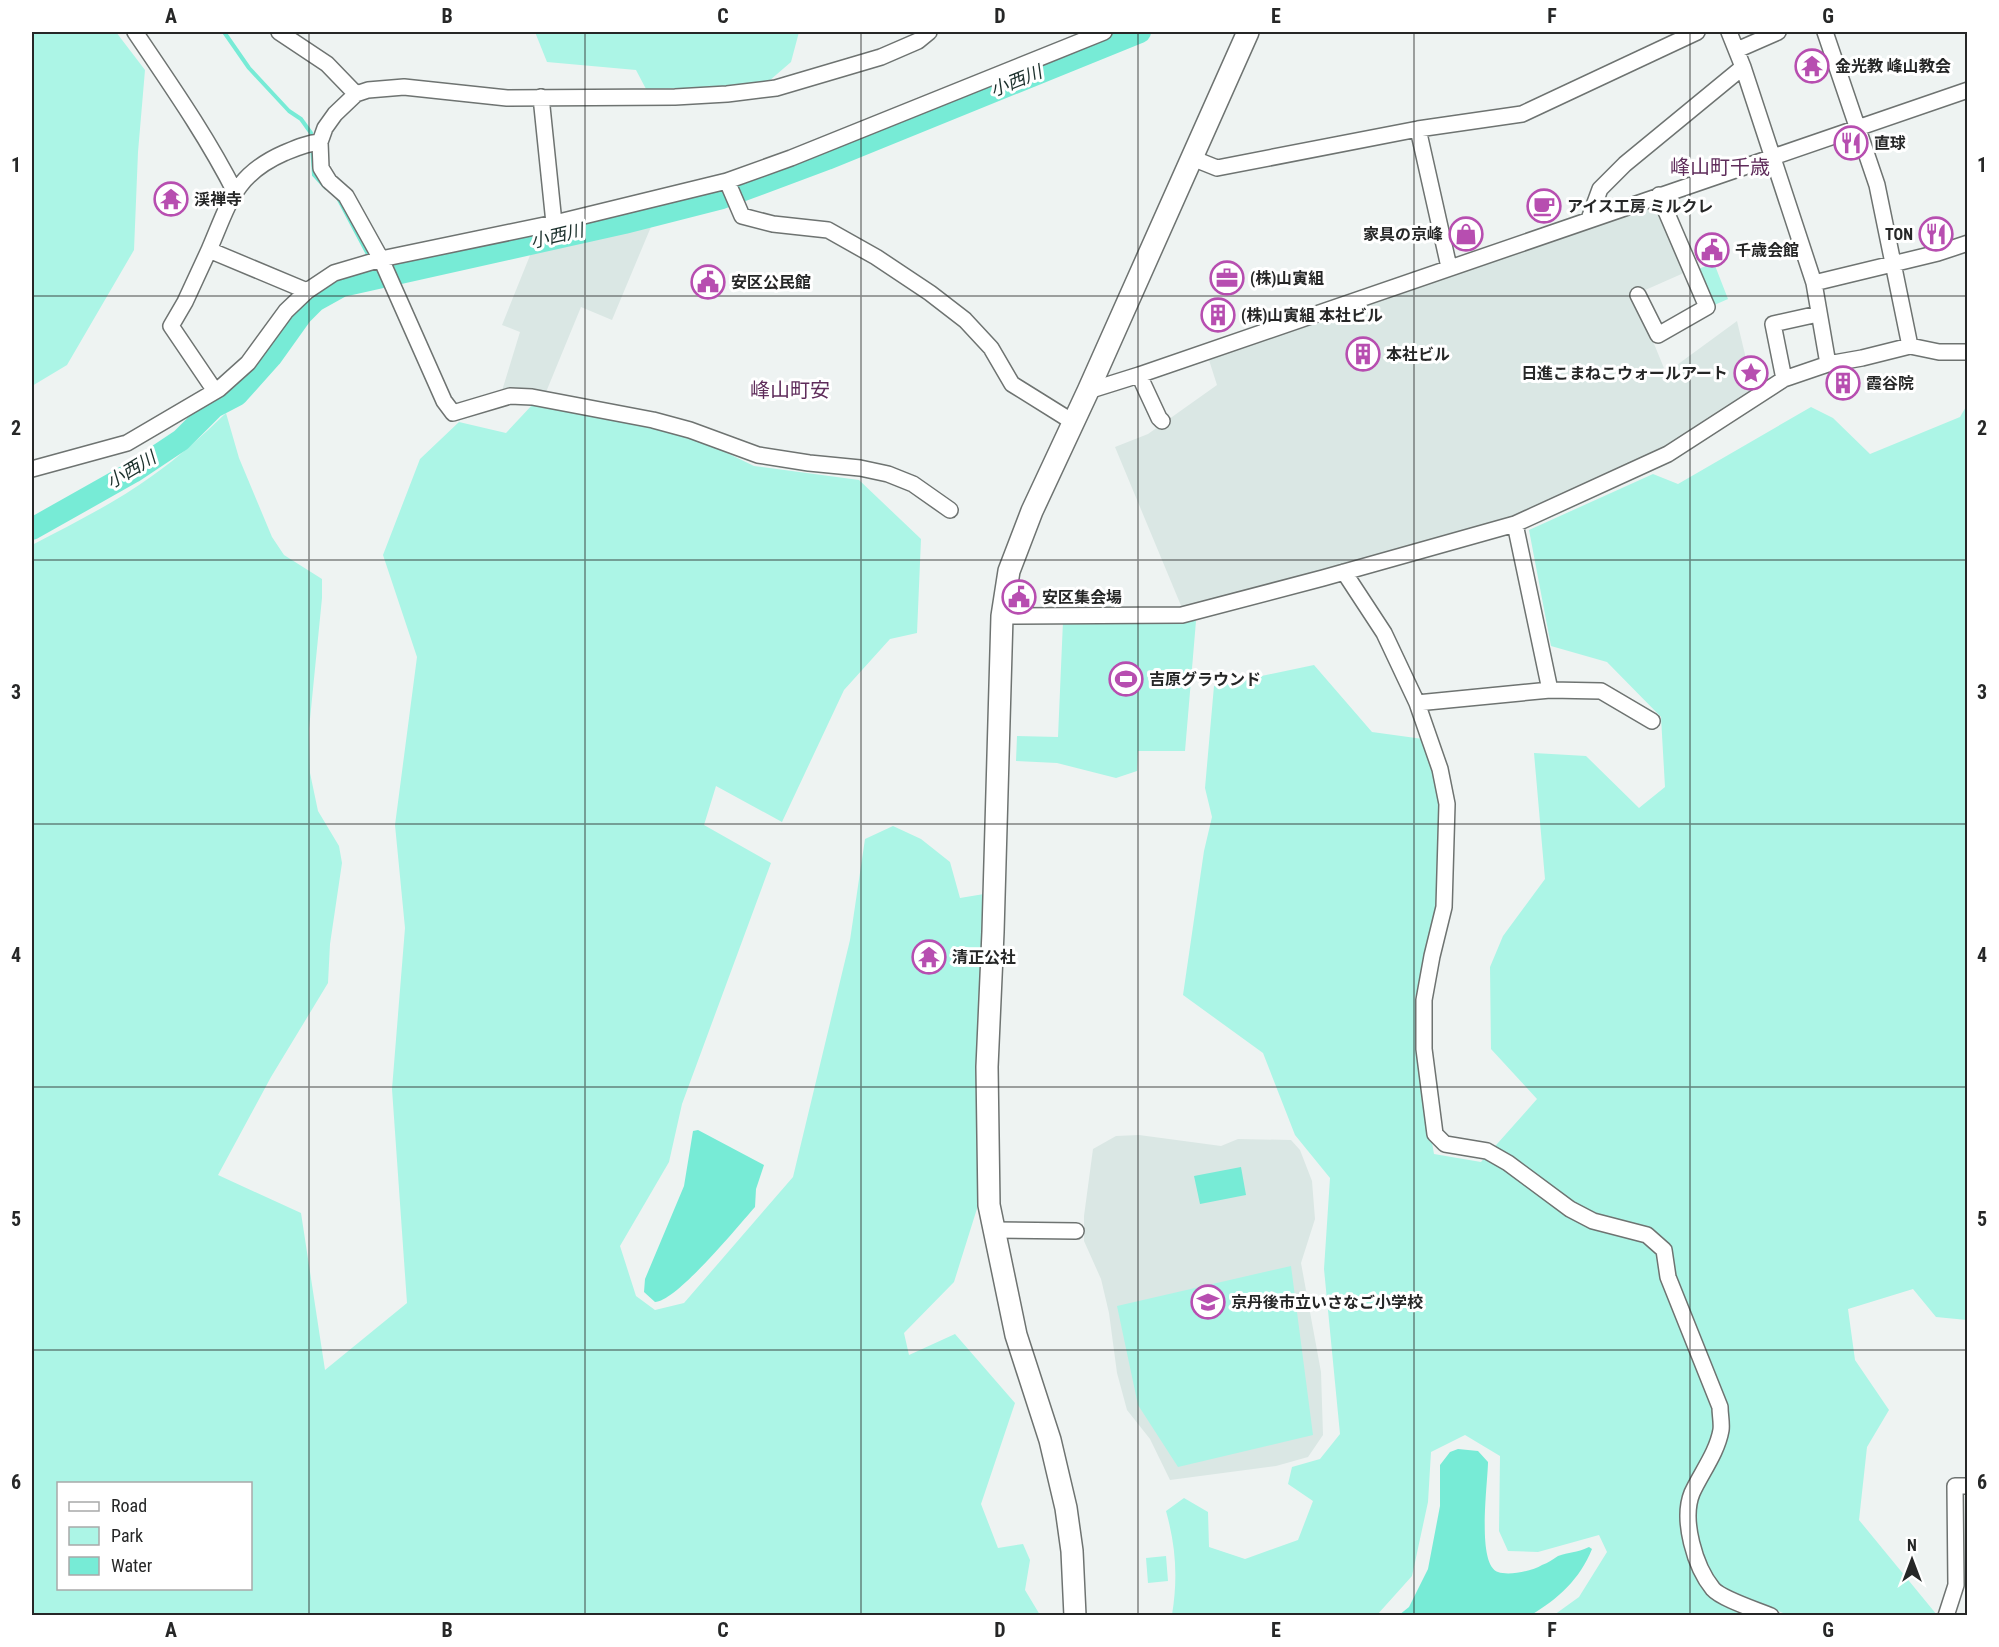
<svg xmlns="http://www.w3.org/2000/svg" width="1999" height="1647" viewBox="0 0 1999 1647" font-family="'Roboto Condensed','Noto Sans JP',sans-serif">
  <rect width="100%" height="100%" fill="#eef3f2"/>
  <path fill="#dae7e4" d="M1653,204L1661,207L1686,272L1634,295L1666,373L1737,321L1754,392L1668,449L1503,523L1182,608L1115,447L1148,434L1217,385L1209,360Z
    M653,222L612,320L581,307L544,397L501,394L520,332L502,325L533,248Z
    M1139,1135L1221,1146L1238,1139L1291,1140L1300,1150L1312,1181L1315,1219L1301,1263L1321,1372L1323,1435L1308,1457L1276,1466L1170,1480L1150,1439L1127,1410L1117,1373L1109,1313L1101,1279L1084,1241V1216L1093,1149L1116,1136Z"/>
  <path fill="#acf5e6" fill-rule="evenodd" d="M32,32H116L145,70L138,152L134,250L67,365L32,386Z
    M535,32H799L791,62L769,81L726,87L646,89L636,70L547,62Z
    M1714,263L1728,299L1712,306L1698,269Z
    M533,404L694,437L754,466L859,480L921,539L917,633L890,639L844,690L782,822L716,786L704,825L771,863L682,1104L669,1162L620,1246L636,1296L655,1310L684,1303L793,1177L850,940L865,839L893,826L921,839L950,862L960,898L984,894L980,1199L954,1282L904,1333L909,1355L955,1334L1015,1403L981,1504L998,1548L1023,1544L1030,1560L1025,1590L1040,1615H32V642L33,632L32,628V545C72,524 115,503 152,476C179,457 202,436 226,413L239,458L272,537L284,555L322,579V598L309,729L310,773L318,811L339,846L342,863L330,944L328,983L271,1077L218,1175L301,1213L325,1370L407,1303L392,1089L405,928L395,825L417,657L383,555L420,459L459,422L506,433ZM58,1484H250V1588H58Z
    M1967,405V1320L1936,1317L1913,1289L1848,1309L1855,1360L1889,1410L1867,1447L1859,1520L1937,1615H1788L1754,1601L1746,1615H1554L1579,1597L1607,1552L1599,1535L1538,1552L1508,1551L1499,1531L1500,1456L1465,1435L1431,1452L1428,1502L1412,1576L1377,1615H1172C1178,1578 1176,1547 1166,1511L1184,1498L1208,1512L1209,1547L1245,1559L1298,1540L1313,1501L1288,1484L1292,1467L1320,1459L1340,1434L1324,1269L1330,1178L1295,1135L1263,1053L1183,995L1204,851L1212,817L1205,788L1214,686L1314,665L1372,732L1423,739L1436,770L1442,804L1439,906L1415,998L1416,1047L1434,1154L1481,1162L1537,1099L1491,1049L1490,967L1503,936L1545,879L1534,753L1586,756L1639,808L1665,787L1661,717L1607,662L1551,646L1529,530L1653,474L1678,484L1811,407L1833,418L1870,454L1960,417Z
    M1063,621H1196L1185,751H1138L1137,771L1116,778L1057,763L1016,761L1017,736L1058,737Z
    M1291,1266L1313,1435L1178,1467L1138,1405L1117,1306Z
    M1166,1556L1168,1581L1148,1583L1146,1558Z"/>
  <path fill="#77ebd6" d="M698,1130L764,1165L756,1189L755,1207C738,1226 677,1301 655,1302L644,1292L645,1279L684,1186L693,1131Z
    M1241,1167L1246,1195L1200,1204L1194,1176Z
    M1458,1449L1478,1451L1488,1462C1488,1482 1476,1565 1498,1572C1509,1576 1532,1571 1542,1565C1548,1563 1553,1559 1558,1556C1569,1552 1576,1553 1589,1547L1592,1549C1580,1579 1558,1599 1531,1615H1399L1409,1607L1428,1569L1440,1506V1465L1450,1452Z"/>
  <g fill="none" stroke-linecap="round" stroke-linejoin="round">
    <path stroke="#77ebd6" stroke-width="4" d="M224,32L249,68L289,111L301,119L311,133V139
      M312,146L314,175L326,188
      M337,196L370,258
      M374,265L379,277"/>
    <path stroke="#77ebd6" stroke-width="22" d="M32,529L133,472L181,440L214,407L237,395L271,357L301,315L315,301L342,286L624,223L722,198L827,159L1140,32"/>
    <g stroke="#6e7371" stroke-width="18">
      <path id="street" d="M135,32C170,84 206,135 235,192
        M279,32L327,64L356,94
        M929,32L918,41L881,57L776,88L727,94L675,97L507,98L404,87L368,90L356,94L335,114L325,128L320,142L321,168L329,181L346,196L381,259L444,401L453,413L510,396L532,397L653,420L690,430L758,455L809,463L860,468L888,474L913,484L950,510
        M1729,32L1743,67L1814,283L1828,364
        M1825,32L1877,185L1910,346
        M1737,50L1778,32
        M541,97L554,223
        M1418,129L1449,267
        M1192,158L1217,168L1418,129L1522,114L1697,32
        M727,181L742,216L773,224L828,230L876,257L930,293L965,320L991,348L1012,384L1073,422
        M1589,219L1600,189L1625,164L1743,67
        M209,250C229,204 234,175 284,153C296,148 307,143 320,142
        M1814,283L1938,253L1968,243
        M1638,295L1658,335L1707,307L1659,195
        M1139,375L1159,418L1162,421
        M1784,379L1773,324L1818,314
        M215,391L171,326L185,302L209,250L307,291
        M1088,391L1139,375L1968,90
        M32,469L127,443L219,389L248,363L286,311L307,291L334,273L381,259L559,222L727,181L791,158L1104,32
        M1515,524L1550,690
        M1344,572L1384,633L1417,703L1440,769L1447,804L1444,907L1432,956L1424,1000V1049L1435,1134L1445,1144L1487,1151L1508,1163L1570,1209L1593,1221L1647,1235L1664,1250L1668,1277L1720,1407C1720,1415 1722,1423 1721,1430C1717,1453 1701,1473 1692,1493C1681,1520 1695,1567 1713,1589C1722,1599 1757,1610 1771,1616
        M1002,616L1182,615L1323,578L1515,524L1668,454L1784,379L1828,364L1862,358L1910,346L1939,352H1968
        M1417,703L1550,690L1601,691L1652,721
        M993,1230L1076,1231
        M1946,1616L1956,1585L1955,1486H1968"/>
    </g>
    <g stroke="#6e7371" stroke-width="24">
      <path id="secondary" d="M1075,1616L1072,1551L1066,1508L1050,1440L1016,1335L989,1205L987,1067L993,932L1002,616L1009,571L1032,511L1088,391L1248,32"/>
    </g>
    <use href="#street" stroke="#fff" stroke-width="15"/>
    <use href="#secondary" stroke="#fff" stroke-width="21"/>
  </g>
  <path fill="none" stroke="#262727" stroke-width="1.5" stroke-opacity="0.55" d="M309,32V1616M585,32V1616M861,32V1616M1138,32V1616M1414,32V1616M1690,32V1616M32,296H1968M32,560H1968M32,824H1968M32,1087H1968M32,1350H1968"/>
  <defs>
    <g id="temple-ring" transform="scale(1.725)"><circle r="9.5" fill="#fff" stroke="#b74eb0" stroke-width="1.5"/><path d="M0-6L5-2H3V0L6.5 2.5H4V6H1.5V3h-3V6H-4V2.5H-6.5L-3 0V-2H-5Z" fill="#b74eb0"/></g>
    <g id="restaurant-ring" transform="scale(1.725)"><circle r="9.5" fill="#fff" stroke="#b74eb0" stroke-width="1.5"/><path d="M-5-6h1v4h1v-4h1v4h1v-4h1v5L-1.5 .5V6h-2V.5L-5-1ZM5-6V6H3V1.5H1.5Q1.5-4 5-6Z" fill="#b74eb0"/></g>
    <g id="cafe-ring" transform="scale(1.725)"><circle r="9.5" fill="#fff" stroke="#b74eb0" stroke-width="1.5"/><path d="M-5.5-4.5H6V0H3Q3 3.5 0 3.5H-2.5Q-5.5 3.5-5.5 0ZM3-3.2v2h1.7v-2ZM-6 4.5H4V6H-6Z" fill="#b74eb0"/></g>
    <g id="shop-ring" transform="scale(1.725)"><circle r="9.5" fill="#fff" stroke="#b74eb0" stroke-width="1.5"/><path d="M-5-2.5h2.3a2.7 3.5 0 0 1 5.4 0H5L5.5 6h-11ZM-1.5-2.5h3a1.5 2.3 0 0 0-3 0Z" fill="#b74eb0"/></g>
    <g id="civic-ring" transform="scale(1.725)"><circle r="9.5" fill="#fff" stroke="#b74eb0" stroke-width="1.5"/><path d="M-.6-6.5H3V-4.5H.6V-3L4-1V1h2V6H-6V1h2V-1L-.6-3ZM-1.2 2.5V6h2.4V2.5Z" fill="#b74eb0"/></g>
    <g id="office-ring" transform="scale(1.725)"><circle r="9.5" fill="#fff" stroke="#b74eb0" stroke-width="1.5"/><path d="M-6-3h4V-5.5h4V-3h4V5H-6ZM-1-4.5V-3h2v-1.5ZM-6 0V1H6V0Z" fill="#b74eb0"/></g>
    <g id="building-ring" transform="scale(1.725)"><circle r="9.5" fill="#fff" stroke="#b74eb0" stroke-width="1.5"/><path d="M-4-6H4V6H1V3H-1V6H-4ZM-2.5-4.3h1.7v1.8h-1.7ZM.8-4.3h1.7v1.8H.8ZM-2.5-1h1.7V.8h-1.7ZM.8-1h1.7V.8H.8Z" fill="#b74eb0"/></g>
    <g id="sight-ring" transform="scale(1.725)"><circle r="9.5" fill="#fff" stroke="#b74eb0" stroke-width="1.5"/><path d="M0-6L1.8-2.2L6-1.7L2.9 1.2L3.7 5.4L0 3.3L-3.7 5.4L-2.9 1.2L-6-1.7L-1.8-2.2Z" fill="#b74eb0"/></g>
    <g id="stadium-ring" transform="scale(1.725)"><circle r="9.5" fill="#fff" stroke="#b74eb0" stroke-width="1.5"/><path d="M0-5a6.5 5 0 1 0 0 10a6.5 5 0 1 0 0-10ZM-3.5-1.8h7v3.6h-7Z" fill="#b74eb0"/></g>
    <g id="school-ring" transform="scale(1.725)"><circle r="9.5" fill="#fff" stroke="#b74eb0" stroke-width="1.5"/><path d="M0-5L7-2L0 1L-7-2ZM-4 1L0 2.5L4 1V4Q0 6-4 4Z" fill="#b74eb0"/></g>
  </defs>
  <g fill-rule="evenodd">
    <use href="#temple-ring" x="1812" y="66"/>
    <use href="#restaurant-ring" x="1851" y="143"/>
    <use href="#temple-ring" x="171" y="199"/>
    <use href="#cafe-ring" x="1544" y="206"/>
    <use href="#shop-ring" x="1466" y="234"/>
    <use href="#restaurant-ring" x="1936" y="234"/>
    <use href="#civic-ring" x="1712" y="250"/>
    <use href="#office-ring" x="1227" y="278"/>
    <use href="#civic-ring" x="708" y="282"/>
    <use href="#building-ring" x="1218" y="315"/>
    <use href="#building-ring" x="1363" y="354"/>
    <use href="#sight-ring" x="1751" y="373"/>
    <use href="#building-ring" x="1843" y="383"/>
    <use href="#civic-ring" x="1019" y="597"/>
    <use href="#stadium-ring" x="1126" y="679"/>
    <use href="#temple-ring" x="929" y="957"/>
    <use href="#school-ring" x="1208" y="1302"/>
  </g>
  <g text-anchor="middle" stroke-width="6" stroke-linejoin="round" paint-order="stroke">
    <g font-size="16" font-weight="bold" fill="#262727" stroke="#fff" text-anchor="start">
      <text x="1835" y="72">金光教 峰山教会</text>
      <text x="1874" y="149">直球</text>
      <text x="194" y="205">渓禅寺</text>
      <text x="1567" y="212">アイス工房 ミルクレ</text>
      <text x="1443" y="240" text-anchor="end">家具の京峰</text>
      <text x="1913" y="240" text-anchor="end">TON</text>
      <text x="1735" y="256">千歳会館</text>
      <text x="1250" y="284">(株)山寅組</text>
      <text x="731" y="288">安区公民館</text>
      <text x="1241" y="321">(株)山寅組 本社ビル</text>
      <text x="1386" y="360">本社ビル</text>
      <text x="1728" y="379" text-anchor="end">日進こまねこウォールアート</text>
      <text x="1866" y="389">霞谷院</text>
      <text x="1042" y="603">安区集会場</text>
      <text x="1149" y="685">吉原グラウンド</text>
      <text x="952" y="963">清正公社</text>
      <text x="1231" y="1308">京丹後市立いさなご小学校</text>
    </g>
    <g font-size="18" font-style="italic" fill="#1b302c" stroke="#fff">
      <text transform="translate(1016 81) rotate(-22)" y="6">小西川</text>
      <text transform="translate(557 236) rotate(-13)" y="6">小西川</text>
      <text transform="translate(131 470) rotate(-31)" y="6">小西川</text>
    </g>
    <g font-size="20" fill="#5e2b5a" stroke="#fff">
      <text x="1720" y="174">峰山町千歳</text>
      <text x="790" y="397">峰山町安</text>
    </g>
  </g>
  <rect width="1999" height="1647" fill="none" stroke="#ffffff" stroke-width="66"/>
  <rect x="57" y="1482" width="195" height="108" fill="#ffffff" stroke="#a8a9a9" stroke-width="1.5"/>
  <rect x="69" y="1502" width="30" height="9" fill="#ffffff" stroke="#a8a9a9" stroke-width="1.5"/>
  <text x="111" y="1512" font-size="18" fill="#262727">Road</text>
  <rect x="69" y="1527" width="30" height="18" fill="#acf5e6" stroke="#a8a9a9" stroke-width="1.5"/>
  <text x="111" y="1542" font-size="18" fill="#262727">Park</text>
  <rect x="69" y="1557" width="30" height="18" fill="#77ebd6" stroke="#a8a9a9" stroke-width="1.5"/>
  <text x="111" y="1572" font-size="18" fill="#262727">Water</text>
  <g transform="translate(1912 1560)" stroke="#ffffff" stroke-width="4.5" paint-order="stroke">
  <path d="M0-4.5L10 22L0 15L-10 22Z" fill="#262727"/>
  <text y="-9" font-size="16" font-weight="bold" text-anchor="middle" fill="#262727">N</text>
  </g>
  <rect x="33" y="33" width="1933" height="1581" fill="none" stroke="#262727" stroke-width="2"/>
  <g font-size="20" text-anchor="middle" font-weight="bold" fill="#262727">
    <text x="171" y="23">A</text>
    <text x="447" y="23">B</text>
    <text x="723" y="23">C</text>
    <text x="1000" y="23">D</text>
    <text x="1276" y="23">E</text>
    <text x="1552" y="23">F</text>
    <text x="1828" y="23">G</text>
    <text x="16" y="172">1</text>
    <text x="1982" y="172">1</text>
    <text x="16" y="435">2</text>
    <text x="1982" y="435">2</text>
    <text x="16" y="699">3</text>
    <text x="1982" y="699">3</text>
    <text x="16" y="962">4</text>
    <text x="1982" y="962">4</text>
    <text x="16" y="1226">5</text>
    <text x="1982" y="1226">5</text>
    <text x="16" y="1489">6</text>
    <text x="1982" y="1489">6</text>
    <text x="171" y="1637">A</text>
    <text x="447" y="1637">B</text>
    <text x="723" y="1637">C</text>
    <text x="1000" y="1637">D</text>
    <text x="1276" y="1637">E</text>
    <text x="1552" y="1637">F</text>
    <text x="1828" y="1637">G</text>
  </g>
</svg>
